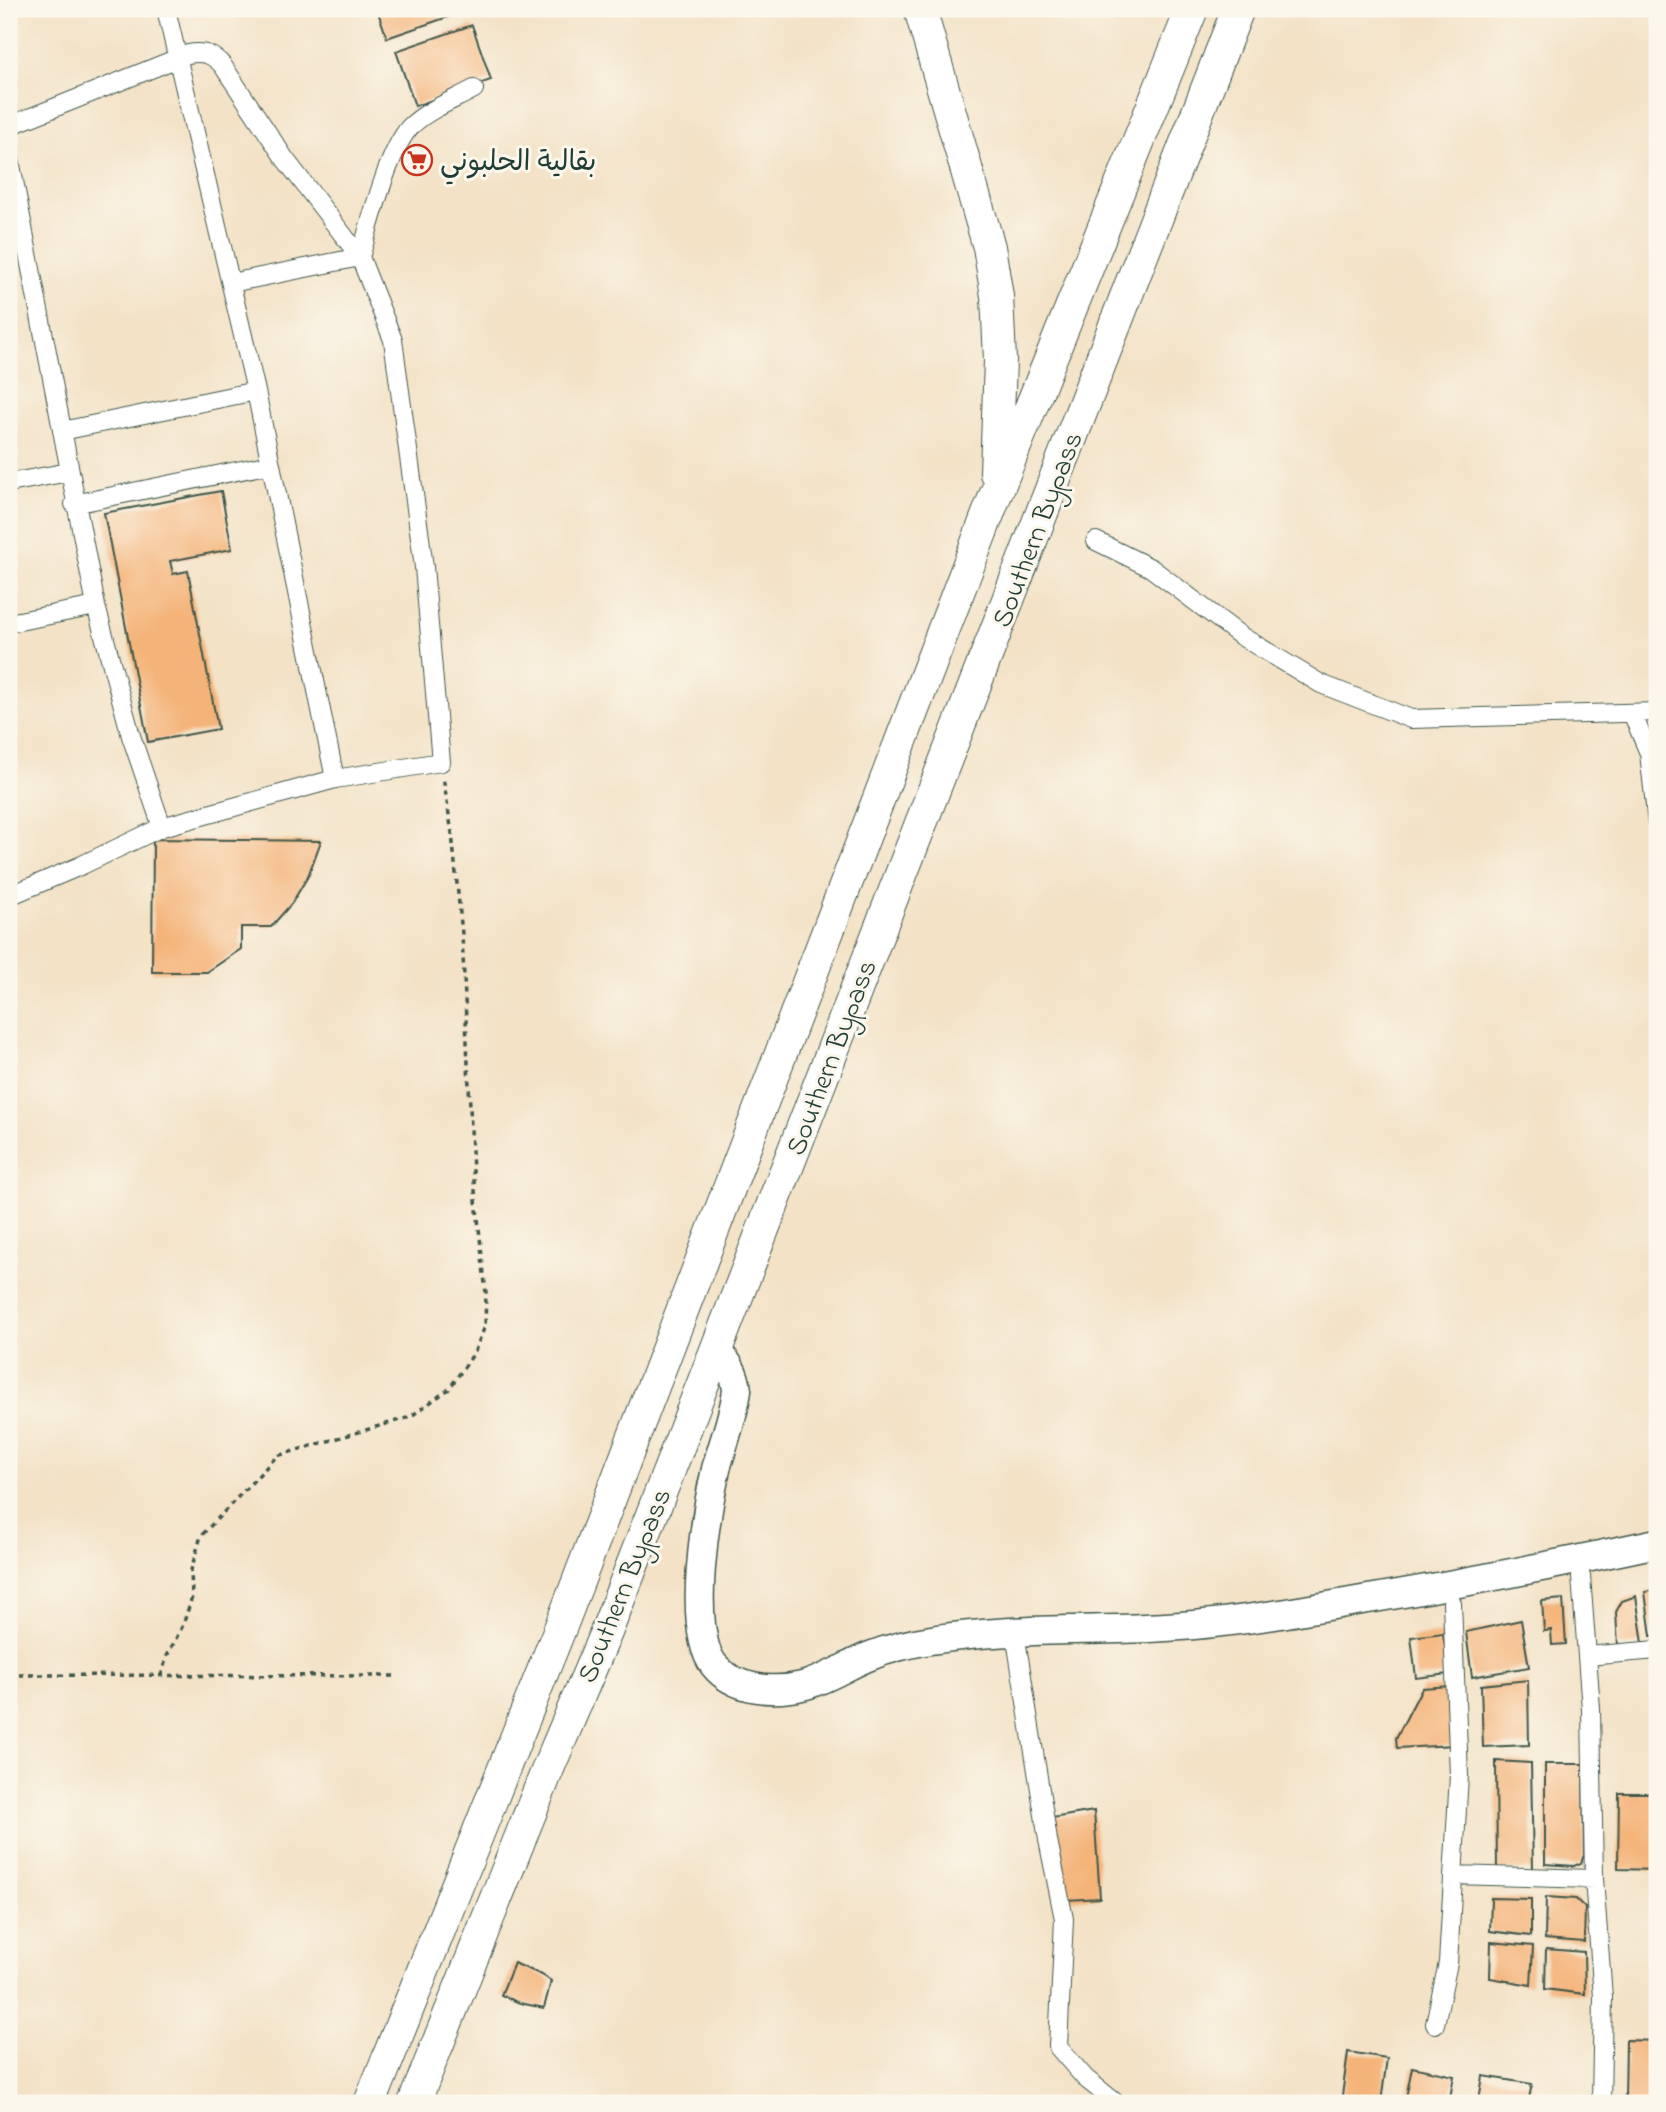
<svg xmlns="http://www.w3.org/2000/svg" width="1666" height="2112" viewBox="0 0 1666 2112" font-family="'Indie Flower','Playpen Sans Arabic',sans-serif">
  <rect width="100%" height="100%" fill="#fbf7ec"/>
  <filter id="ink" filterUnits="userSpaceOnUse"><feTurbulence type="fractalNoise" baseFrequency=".0143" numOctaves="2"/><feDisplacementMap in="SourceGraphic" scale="14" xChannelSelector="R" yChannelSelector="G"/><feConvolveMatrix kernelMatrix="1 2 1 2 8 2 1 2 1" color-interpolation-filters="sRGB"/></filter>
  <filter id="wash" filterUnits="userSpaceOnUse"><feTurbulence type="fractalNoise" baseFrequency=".00686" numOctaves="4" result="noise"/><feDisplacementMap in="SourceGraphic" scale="28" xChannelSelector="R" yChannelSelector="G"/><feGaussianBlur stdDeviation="1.57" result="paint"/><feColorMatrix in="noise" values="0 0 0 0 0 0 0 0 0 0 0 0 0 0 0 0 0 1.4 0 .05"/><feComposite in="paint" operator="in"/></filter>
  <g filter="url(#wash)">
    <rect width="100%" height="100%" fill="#f3e2c6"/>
    <g id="blocks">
      <path fill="#f4b479" d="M377,9H471L387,38Z
        M472,25L491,80L415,106L396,51Z
        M221,491L232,549L170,561L173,574L188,571L218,729L148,742L104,513Z
        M153,839L321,841L308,876L292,903L271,927H241V949L207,972H152Z
        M1657,1590V1635L1651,1636L1645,1592Z
        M1636,1596L1643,1643L1618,1646L1616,1612L1622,1601Z
        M1563,1599L1566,1644L1552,1645L1551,1630L1544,1631L1542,1601Z
        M1521,1620L1529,1667L1472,1677L1466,1632Z
        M1443,1633L1449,1674L1416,1678L1411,1637Z
        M1528,1680L1529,1745L1483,1747L1481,1685Z
        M1451,1686L1455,1745L1397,1748L1396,1738L1422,1688Z
        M1496,1761L1531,1763L1533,1870H1497Z
        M1545,1764H1583L1584,1855L1581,1863L1574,1866L1545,1864Z
        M1619,1793H1657V1870L1618,1869Z
        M1094,1811L1100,1898L1067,1900L1052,1818Z
        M1546,1897L1576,1899L1585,1908L1584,1942L1545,1939Z
        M1491,1898L1531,1899V1936L1490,1931Z
        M1491,1942L1533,1946L1531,1985L1490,1978Z
        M1546,1949L1584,1952L1585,1994L1545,1989Z
        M514,1963L542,1975L551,1981L544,2008L520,2003L501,1995Z
        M1626,2040L1657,2041V2103L1625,2102Z
        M1348,2052L1387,2058L1381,2103H1341Z
        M1412,2067L1454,2076L1449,2103H1405Z
        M1483,2076L1532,2084L1528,2103H1497L1479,2100Z"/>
    </g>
  </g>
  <g filter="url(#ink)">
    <use href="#blocks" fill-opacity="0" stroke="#3f564a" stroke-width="2"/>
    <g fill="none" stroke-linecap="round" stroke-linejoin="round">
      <g stroke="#3f564a" stroke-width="20">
        <path id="street" d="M166,9L256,391L335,779
          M9,126L188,54C203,51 213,54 223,66L285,159L360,257L393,340L424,567L441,762L335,779L162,827L80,866L9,896
          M9,155L96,606L131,736L162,827
          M231,283L360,257C370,225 389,146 412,125C429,109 454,100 474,89
          M62,431L256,391
          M9,483L69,472
          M74,504L271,464
          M1096,541L1151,568L1241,636L1321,684L1411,719L1657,712
          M9,623L96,606
          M1632,713L1649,753L1657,823
          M1581,1576L1591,1709L1594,1879L1603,1997L1601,2103
          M1015,1633L1048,1840L1064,1919L1058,2047L1085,2078L1116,2103
          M1587,1656L1657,1650
          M1453,1875L1594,1879
          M1435,2024L1448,1963L1459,1775L1452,1603"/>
      </g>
      <g stroke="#3f564a" stroke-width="31">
        <path id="primary" d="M715,1351C729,1362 735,1373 737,1390C734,1416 723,1443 716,1469C706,1512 686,1630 714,1665C734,1690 773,1693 802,1686C826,1680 847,1665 870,1656C890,1648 911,1643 931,1640C1015,1626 1108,1633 1194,1625C1250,1620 1306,1610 1362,1600C1461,1584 1559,1564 1657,1543"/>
      </g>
      <g stroke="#3f564a" stroke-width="34">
        <path id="highway" d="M920,9L989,247L997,296L1000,360L996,473
          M370,2103L563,1621L995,496L1192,9
          M414,2103L547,1771L607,1630L1238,9"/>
      </g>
      <path stroke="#3f564a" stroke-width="3.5" stroke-dasharray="5 5" stroke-linecap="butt" d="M9,1675L398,1676
        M161,1676L167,1656L183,1625L192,1597L191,1570L201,1536L277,1456L410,1417L449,1389L474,1353L485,1326L486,1293L473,1172L462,934L452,833L443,777"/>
      <use href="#street" stroke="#fff" stroke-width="18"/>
      <use href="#primary" stroke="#fff" stroke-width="28"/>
      <use href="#highway" stroke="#fff" stroke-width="32"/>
    </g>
  </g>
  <defs>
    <g id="supermarket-ring" transform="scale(1.575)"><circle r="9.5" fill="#fbf7ec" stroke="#c8321e" stroke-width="1.5"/><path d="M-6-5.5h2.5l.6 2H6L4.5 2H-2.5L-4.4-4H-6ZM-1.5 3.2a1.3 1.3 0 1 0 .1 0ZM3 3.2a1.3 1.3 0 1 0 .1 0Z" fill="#c8321e"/></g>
  </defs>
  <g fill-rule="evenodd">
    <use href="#supermarket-ring" x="417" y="160"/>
  </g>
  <g text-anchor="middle" stroke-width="6" stroke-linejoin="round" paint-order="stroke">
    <g font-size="28" fill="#1f3d34" stroke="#fbf7ec" text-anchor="start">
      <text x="440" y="170">بقالية الحلبوني</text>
    </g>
    <g font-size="28" fill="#1f3d34" stroke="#fbf7ec">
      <text transform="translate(1036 529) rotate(-69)" y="10">Southern Bypass</text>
      <text transform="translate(830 1057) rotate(-69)" y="10">Southern Bypass</text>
      <text transform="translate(623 1585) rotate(-68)" y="10">Southern Bypass</text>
    </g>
  </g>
  <rect width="1666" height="2112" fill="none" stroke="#fbf7ec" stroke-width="35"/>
</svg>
